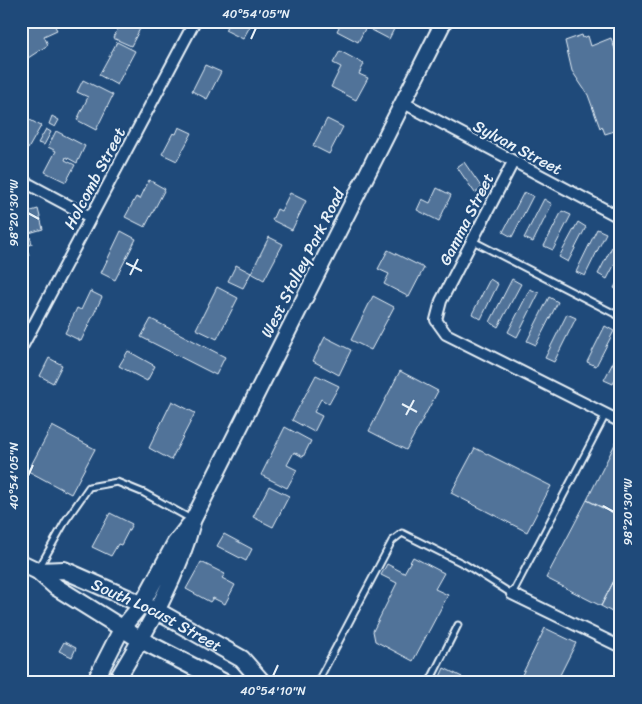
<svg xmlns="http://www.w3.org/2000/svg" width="642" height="704" viewBox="0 0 642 704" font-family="Sriracha,sans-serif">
  <rect width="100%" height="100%" fill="#1f4a7a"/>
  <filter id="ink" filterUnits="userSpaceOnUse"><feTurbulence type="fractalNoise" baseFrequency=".02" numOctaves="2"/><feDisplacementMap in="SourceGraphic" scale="10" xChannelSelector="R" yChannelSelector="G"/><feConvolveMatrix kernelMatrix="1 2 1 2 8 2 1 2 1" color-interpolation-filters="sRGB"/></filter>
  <g filter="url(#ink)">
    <path fill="#517399" stroke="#e8f1f8" d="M36,21H52L57,30L44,36L48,45L25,60L21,53V29Z
      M122,21H149L147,25L143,23L131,46L113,38Z
      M230,21H253L243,39L225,30Z
      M342,21L350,22L398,21L389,39L366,27L358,42L337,31Z
      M582,35L583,38L588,36L591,46L611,38L621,64V129L605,134L602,126L600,128L588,95L572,71L565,41Z
      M621,40V57H618L613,43Z
      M117,42L135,51L117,85L99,75Z
      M340,51L364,64L359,74L368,78L356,100L331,87L341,67L333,63Z
      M205,65L221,72L207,99L192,91Z
      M83,80L113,95L96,130L77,120L88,97L77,92Z
      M21,115L41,126L28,149L21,145Z
      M52,116L59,120L55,127L49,124Z
      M327,119L343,127L329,154L313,146Z
      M179,127L192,133L177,161L162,154L173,133L176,134Z
      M46,129L51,132L44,145L38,143Z
      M56,131L85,146L77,163L66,157L65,160L75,165L66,182L45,172L56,151L48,147Z
      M464,162L482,188L475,193L457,167Z
      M149,180L165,189L145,227L125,217L136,197L140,199Z
      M437,188L451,195L439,221L417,210L422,199L430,203Z
      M524,192L533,196L512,237L503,232Z
      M290,193L306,201L292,230L272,220L277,209L281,211Z
      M544,199L552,204L533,242L524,238Z
      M38,209L43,229L29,233L32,244L26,246L29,256L21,258V214Z
      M562,211L571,215L553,250L544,246Z
      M578,222L586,227L568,262L559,257Z
      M597,229L606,233L585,276L576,272Z
      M121,231L136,239L115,280L101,273Z
      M269,237L283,244L264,280L251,273Z
      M616,239L621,241V252L607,279L598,274Z
      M388,250L424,268L409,297L384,284L389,274L378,269Z
      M236,265L251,273L243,288L228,281Z
      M621,275V292L614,288Z
      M490,279L498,284L481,319L472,314Z
      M512,279L521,284L498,327L490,322Z
      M217,287L238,298L217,339L196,329Z
      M530,289L539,293L517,337L508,332Z
      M90,291L102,297L81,341L65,333L77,308L81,310Z
      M373,296L394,307L371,350L351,340Z
      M549,297L558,302L536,345L527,341Z
      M567,314L576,318L554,362L545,358Z
      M151,319L225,357L216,375L141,337Z
      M605,326L614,331L596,366L587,362Z
      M325,337L351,350L339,375L313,361Z
      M621,347V368L613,384L604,380Z
      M128,351L155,366L147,381L119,366Z
      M49,358L62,365L53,383L40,376Z
      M400,371L438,391L406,450L369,431Z
      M316,375L339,386L329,404L321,399L314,412L322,416L314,432L292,420Z
      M172,401L195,413L171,460L149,448Z
      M52,426L95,449L71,494L28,471Z
      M285,427L311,441L303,457L294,452L287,465L297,470L287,488L261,475Z
      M619,436L621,437V517L587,500Z
      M475,448L551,486L527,532L451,493Z
      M269,486L289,496L273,527L253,517Z
      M587,500L621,517V567L601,606L546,578Z
      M110,513L132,524L121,545L118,544L111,556L92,547Z
      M224,534L252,549L246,561L217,546Z
      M413,557L444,573L435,589L448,595L413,661L375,641L373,631L397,583L381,575L387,564L404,573Z
      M201,562L225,574L222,578L235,585L225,604L213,598L210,602L186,589Z
      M621,567V617L601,606Z
      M545,628L576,643L556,683H518Z
      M64,642L76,648L72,657L59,651Z
      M444,668L462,677L459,683H437Z"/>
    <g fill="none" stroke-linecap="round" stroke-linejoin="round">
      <g stroke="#e8f1f8" stroke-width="9">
        <path id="lane" d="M613,214L621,204
          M473,241L621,317
          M39,568L66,520L89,487L117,482L144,493L191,519
          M317,683L392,541L402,533L466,565L512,594L606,414
          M429,683L458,625"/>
      </g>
      <g stroke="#e8f1f8" stroke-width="14">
        <path id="street" d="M402,102L621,218
          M513,162L441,301L436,320L446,334L621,422
          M21,180L90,217
          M21,349L195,21
          M512,594L621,647"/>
      </g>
      <g stroke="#e8f1f8" stroke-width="19">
        <path id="secondary" d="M94,683L122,628L142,604L175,543L189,525
          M115,683C146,631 178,579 193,520L444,21"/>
      </g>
      <g stroke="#e8f1f8" stroke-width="20">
        <g id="primary">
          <path d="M21,563L38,571L56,587L141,640L225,683"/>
          <path id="s1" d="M38,571L64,570L157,611L242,659L263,683"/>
        </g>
      </g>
      <use href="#lane" stroke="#1f4a7a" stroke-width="5"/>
      <use href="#street" stroke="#1f4a7a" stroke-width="10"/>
      <use href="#secondary" stroke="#1f4a7a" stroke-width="15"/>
      <use href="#primary" stroke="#1f4a7a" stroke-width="16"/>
    </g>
  </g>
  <path fill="none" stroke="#e8f1f8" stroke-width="2" d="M251,39L256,28M28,213L39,219M126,263L142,271M130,275L138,259M402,404L417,412M406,415L414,400M28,476L33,465M603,506L614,512M273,676L278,665"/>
  <g text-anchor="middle" stroke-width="4.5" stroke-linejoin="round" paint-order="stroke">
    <g font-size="16" fill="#e8f1f8" stroke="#1f4a7a">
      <text transform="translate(518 147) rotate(28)" y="6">Sylvan Street</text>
      <text transform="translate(94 178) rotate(-62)" y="6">Holcomb Street</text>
      <text transform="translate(466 219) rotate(-63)" y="6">Gamma Street</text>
      <text transform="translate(302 263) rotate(-63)" y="6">West Stolley Park Road</text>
      <text dy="6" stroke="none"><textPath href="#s1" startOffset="129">South Locust Street</textPath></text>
    </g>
  </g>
  <rect width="642" height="704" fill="none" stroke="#1f4a7a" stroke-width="55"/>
  <rect x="28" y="28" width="586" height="648" fill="none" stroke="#e8f1f8" stroke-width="2"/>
  <g font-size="12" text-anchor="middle" fill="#e8f1f8">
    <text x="256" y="18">40°54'05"N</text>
    <text transform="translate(14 213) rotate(-90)" y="4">98°20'30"W</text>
    <text transform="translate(14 476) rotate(-90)" y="4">40°54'05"N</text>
    <text transform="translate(628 512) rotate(-90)" y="4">98°20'30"W</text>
    <text x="273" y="695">40°54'10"N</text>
  </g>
</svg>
